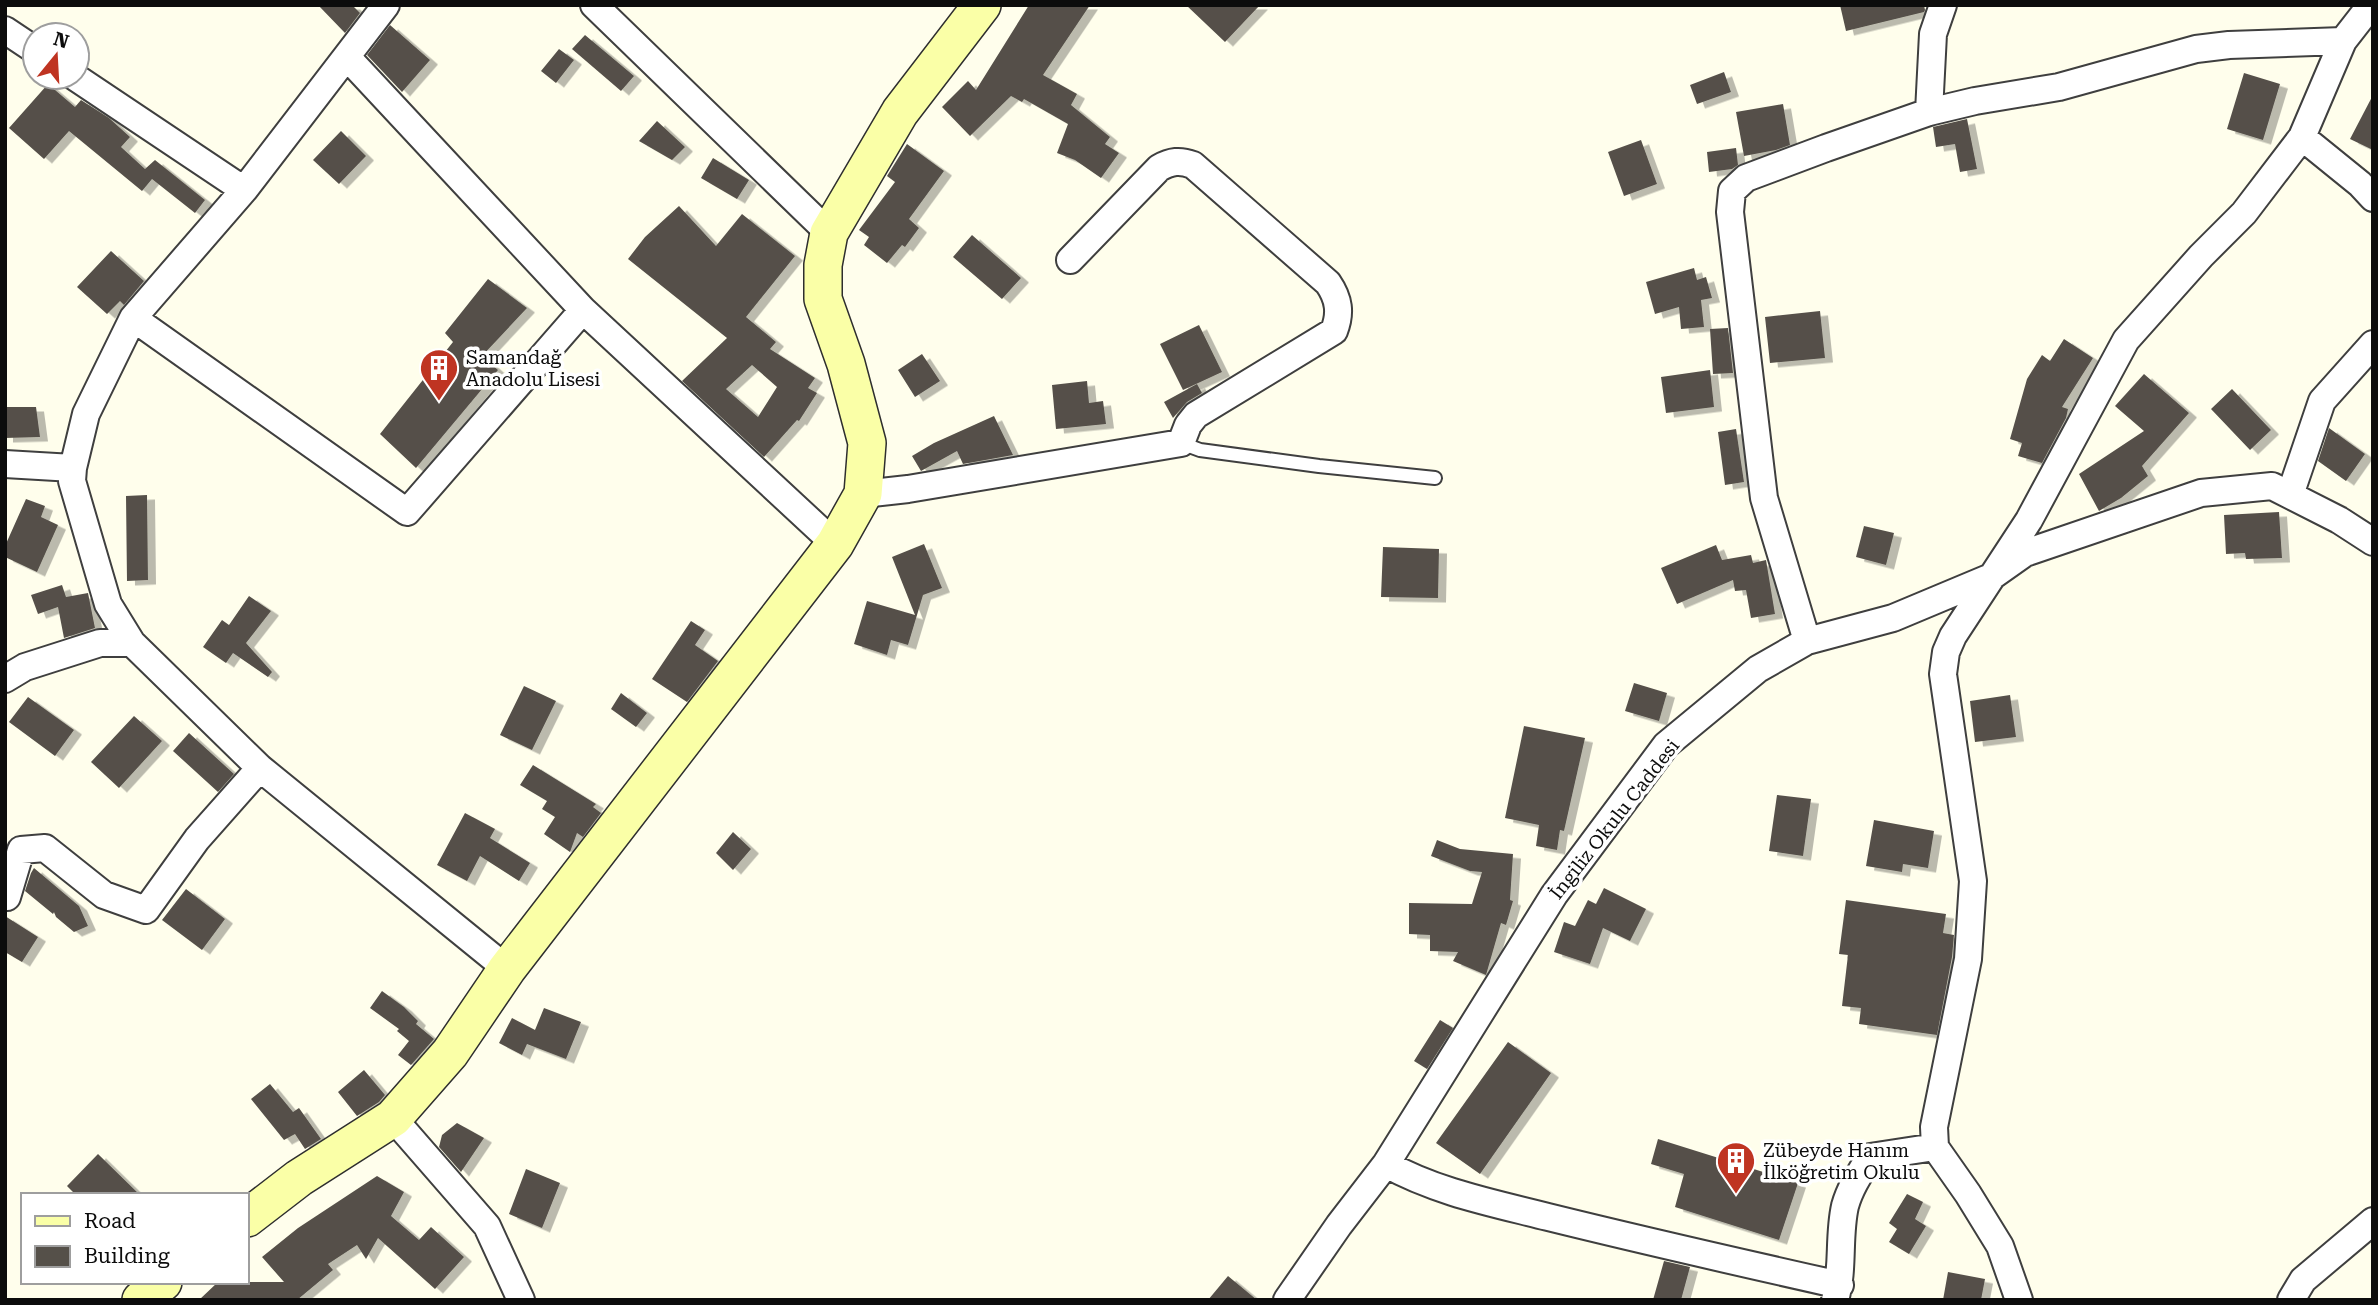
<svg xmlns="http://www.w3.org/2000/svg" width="2378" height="1305" viewBox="0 0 2378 1305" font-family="'Roboto Serif',serif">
  <defs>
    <filter id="shadow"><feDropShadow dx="8" dy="4.5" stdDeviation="0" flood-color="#0004"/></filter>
  </defs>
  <rect width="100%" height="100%" fill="#fffeec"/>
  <path fill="#555049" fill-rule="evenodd" filter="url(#shadow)" d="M318,5H352L360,13L345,33Z
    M1029,5H1090L1043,75L1077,94L1071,105L1110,137L1105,144L1119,153L1101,178L1075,160L1057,153L1068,124L1024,99L1022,102L1011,96L970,136L942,107L968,81L976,90Z
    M1186,5H1260L1225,42Z
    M1840,5H1924L1925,10L1924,12L1846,31Z
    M390,25L430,60L402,92L367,55Z
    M585,35L634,76L621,91L572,49Z
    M559,49L574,60L556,83L541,71Z
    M1724,72L1731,92L1697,104L1690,85Z
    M2244,73L2280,84L2263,140L2227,129Z
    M48,84L75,107L81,100L109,118L130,137L121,147L145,169L155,160L205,200L195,213L152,179L142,191L69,131L44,159L9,128Z
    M2373,95V150L2350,139Z
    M1783,104L1790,145L1776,150L1744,156L1736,112Z
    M1967,119L1977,169L1960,172L1955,144L1936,147L1933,127Z
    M657,121L685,147L672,160L639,141Z
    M341,131L366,156L339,184L313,160Z
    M1641,140L1657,184L1624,196L1608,152Z
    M907,144L944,171L909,219L919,228L905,247L902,245L887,263L864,245L869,237L859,230L895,182L887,176Z
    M1736,148L1738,165L1732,169L1709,172L1707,152Z
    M713,158L749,180L737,199L701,178Z
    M679,206L716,246L742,214L795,256L746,317L776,342L770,349L815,378L808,388L817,393L799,421L797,420L764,457L682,381L727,338L628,259L645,237ZM752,365L777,387L758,417L726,389Z
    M972,235L1021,278L1002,299L953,257Z
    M111,251L144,281L124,305L120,301L107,314L77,287Z
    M1694,268L1697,280L1706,277L1712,298L1701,300L1704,327L1681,329L1679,307L1655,314L1646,282Z
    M488,279L527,308L482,356L498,370L416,468L380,434L453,342L445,333Z
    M1820,311L1825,358L1770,363L1765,317Z
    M1199,325L1222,372L1183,390L1160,344Z
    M1728,328L1733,373L1713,374L1710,329Z
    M2064,339L2093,358L2062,407L2068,409L2066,418L2042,463L2018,456L2022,443L2010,439L2027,379L2042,355L2050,361Z
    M922,354L940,381L915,397L898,370Z
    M1710,370L1714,407L1666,413L1661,377Z
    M2144,374L2189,413L2142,466L2148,476L2121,498L2099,511L2079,474L2144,431L2115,406Z
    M1087,381L1089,403L1103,401L1106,424L1056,429L1052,385Z
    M1197,384L1202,393L1187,402L1173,418L1164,402Z
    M2232,389L2271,430L2250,450L2211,409Z
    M5,407H36L40,437L5,438Z
    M994,416L1013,455L963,464L957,451L921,471L912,456L934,443Z
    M2329,428L2365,454L2346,481L2318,461Z
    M1736,429L1744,482L1725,485L1718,432Z
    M147,495L148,580L127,581L126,496Z
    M26,499L45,506L41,517L58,525L37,572L5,557V546Z
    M2279,512L2282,558L2246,559L2245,553L2226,554L2224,515Z
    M1864,526L1894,533L1886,565L1856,557Z
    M924,544L942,588L923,595L908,645L891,640L887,655L854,644L867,601L915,615L892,557Z
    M1716,545L1722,560L1751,555L1753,563L1766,560L1775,614L1751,618L1746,590L1735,591L1733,580L1677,604L1661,568Z
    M1383,547L1439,549L1438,598L1381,597Z
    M62,585L66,597L88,593L95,628L64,638L58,607L38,614L31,595Z
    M249,596L271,611L246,643L272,672L268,677L233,653L226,663L203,647L222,620L229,625Z
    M691,621L705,630L695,645L718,661L687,702L652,679Z
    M1634,683L1667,693L1659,721L1625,711Z
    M524,686L556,701L532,750L500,735Z
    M621,693L647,713L636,727L611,709Z
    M2010,695L2016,737L1975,742L1970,701Z
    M28,697L74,730L55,756L9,722Z
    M134,716L162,741L119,788L91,762Z
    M1524,726L1585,738L1564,831L1560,830L1557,850L1536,846L1539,825L1505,818Z
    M189,733L234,774L218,792L173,751Z
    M533,765L596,804L593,807L601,813L583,837L577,833L570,852L544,834L555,817L542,809L547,801L520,785Z
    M1777,795L1811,799L1803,856L1769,851Z
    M465,813L495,829L490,838L530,863L519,881L480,856L467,881L437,865Z
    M1874,820L1934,831L1928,868L1903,864L1902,872L1866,866Z
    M733,832L751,849L733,870L716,853Z
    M1437,840L1460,849L1513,854L1510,900L1513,901L1506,925L1501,923L1486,975L1453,961L1458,952L1430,951V935L1409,934V903L1472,904L1482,872L1470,871L1431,856Z
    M34,868L79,906L88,926L74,932L56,917L54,912L53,914L25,891L31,873Z
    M1604,888L1646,909L1630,941L1603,928L1590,964L1554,952L1564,922L1575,926L1588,900L1596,904Z
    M186,889L225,919L202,950L162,920Z
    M1846,900L1946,914L1943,933L1954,935L1952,957L1937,1035L1859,1024L1861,1008L1842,1006L1848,955L1839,954Z
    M5,916L38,937L22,962L5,952Z
    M382,991L404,1007L418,1021L416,1024L434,1039L411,1065L398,1055L409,1041L397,1031L399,1029L370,1008Z
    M544,1008L581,1022L566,1059L527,1044L522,1055L499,1043L512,1018L535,1030Z
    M1440,1020L1453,1028L1427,1069L1414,1061Z
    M1508,1042L1551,1073L1480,1174L1436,1143Z
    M364,1070L385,1095L379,1102L357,1116L338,1092Z
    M270,1084L293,1112L299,1108L321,1139L305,1149L295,1134L284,1140L251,1099Z
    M457,1123L484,1138L461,1172L439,1147L442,1135Z
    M1658,1139L1798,1183L1779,1240L1675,1207L1684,1174L1651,1164Z
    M98,1154L140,1195H76L67,1186Z
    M526,1169L560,1183L542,1228L509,1214Z
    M377,1176L404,1192L391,1216L419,1240L431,1227L464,1257L435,1289L378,1238L366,1259L357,1245L328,1264L333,1270L297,1300H199L218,1282H284L262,1257L298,1228Z
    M1907,1194L1923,1202L1915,1219L1926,1226L1909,1254L1889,1242L1897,1229L1889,1223Z
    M1664,1261L1690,1267L1681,1300H1653Z
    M1948,1272L1985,1279L1981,1300H1943Z
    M1228,1276L1257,1300H1208Z"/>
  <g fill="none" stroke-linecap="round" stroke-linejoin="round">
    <g stroke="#3f3f3f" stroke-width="16">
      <path id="lane" d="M1181,443L1200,450L1319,466L1435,478"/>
    </g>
    <g stroke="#3f3f3f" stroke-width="30">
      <path id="street" d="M386,5L244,190L133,318L86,414L73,468L72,481L108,604L132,643L260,768L507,969
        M594,5L829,233
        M5,30L35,50
        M347,57L583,310L835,544
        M75,77L244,190
        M1929,112L1933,34L1943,5
        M2302,137L2360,184L2373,198
        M133,318L407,512L583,310
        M5,464L73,468
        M863,494L908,489L1181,443L1188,425L1196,415L1334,331C1341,313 1339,299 1328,283L1193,165C1180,160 1171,161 1159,168L1070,260
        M2290,495L2322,401L2373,344
        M1807,641L1764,498L1730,212L1732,191L1746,178L1826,148L1929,112L1975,101L2059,87L2196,49L2229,45L2343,41
        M5,679L25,667L100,643H132
        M7,897L21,850L45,848L104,895L146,910L197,839L260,768
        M393,1118L487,1226L521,1300
        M1386,1164C1436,1192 1493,1203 1548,1217C1645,1241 1742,1263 1840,1285
        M1287,1300L1339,1225L1386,1164L1554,895L1666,745L1758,669L1807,641L1893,618L1991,577L2025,553L2201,493L2272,486L2339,520L2373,542
        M1835,1300C1844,1269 1838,1237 1845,1206C1850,1188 1860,1173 1870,1157L1935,1147
        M2019,1300L2000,1246L1968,1194L1935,1147L1934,1127L1968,959L1973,881L1943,674L1946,652L1953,636L2029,520L2126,340L2201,256L2244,213L2302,137L2343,41L2371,5
        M2291,1300L2303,1280L2373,1221"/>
    </g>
    <g stroke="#2e2e2e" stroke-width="40">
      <path id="secondary" d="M247,1218L299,1178L393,1118L450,1053L507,969L835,544L863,494L867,443L846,364L823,299V265L829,233L900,112L982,5
        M141,1300L163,1282"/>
    </g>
    <use href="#lane" stroke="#fff" stroke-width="12"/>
    <use href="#street" stroke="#fff" stroke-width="26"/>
    <use href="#secondary" stroke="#faffa7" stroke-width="37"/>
  </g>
  <defs>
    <g id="building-pin" transform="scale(2.0125)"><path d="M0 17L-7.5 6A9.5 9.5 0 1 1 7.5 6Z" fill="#bf3422" stroke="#fff"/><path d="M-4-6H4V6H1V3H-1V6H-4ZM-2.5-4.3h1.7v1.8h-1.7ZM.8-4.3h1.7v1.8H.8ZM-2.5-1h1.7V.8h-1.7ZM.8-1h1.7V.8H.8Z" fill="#fff"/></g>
  </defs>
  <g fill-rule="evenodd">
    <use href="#building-pin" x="439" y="368"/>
    <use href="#building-pin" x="1736" y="1161"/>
  </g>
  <g text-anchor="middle" stroke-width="7" stroke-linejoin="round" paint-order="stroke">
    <g font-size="19" fill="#0c0c0c" stroke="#fff" text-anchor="start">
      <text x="466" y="364">Samandağ<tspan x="466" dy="22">Anadolu Lisesi</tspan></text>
      <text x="1763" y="1157">Zübeyde Hanım<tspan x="1763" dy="22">İlköğretim Okulu</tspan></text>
    </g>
    <g font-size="19" fill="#0c0c0c" stroke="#fff">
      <text transform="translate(1614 819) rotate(-52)" y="7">İngiliz Okulu Caddesi</text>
    </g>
  </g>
  <rect width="2378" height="1305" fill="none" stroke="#0c0c0c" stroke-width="14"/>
  <rect x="21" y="1193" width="228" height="91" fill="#ffffff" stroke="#9e9e9e" stroke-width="2"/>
  <rect x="35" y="1216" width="35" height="10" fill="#faffa7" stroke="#9e9e9e" stroke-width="2"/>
  <text x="84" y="1228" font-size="21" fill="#0c0c0c">Road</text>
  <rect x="35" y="1246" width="35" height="21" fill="#555049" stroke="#9e9e9e" stroke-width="2"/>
  <text x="84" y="1263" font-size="21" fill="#0c0c0c">Building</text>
  <g transform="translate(56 56) rotate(18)"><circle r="33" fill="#ffffff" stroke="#9e9e9e" stroke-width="2"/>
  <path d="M0-5L12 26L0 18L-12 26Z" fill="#bf3422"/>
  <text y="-10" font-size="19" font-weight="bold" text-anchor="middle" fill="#0c0c0c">N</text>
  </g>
</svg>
